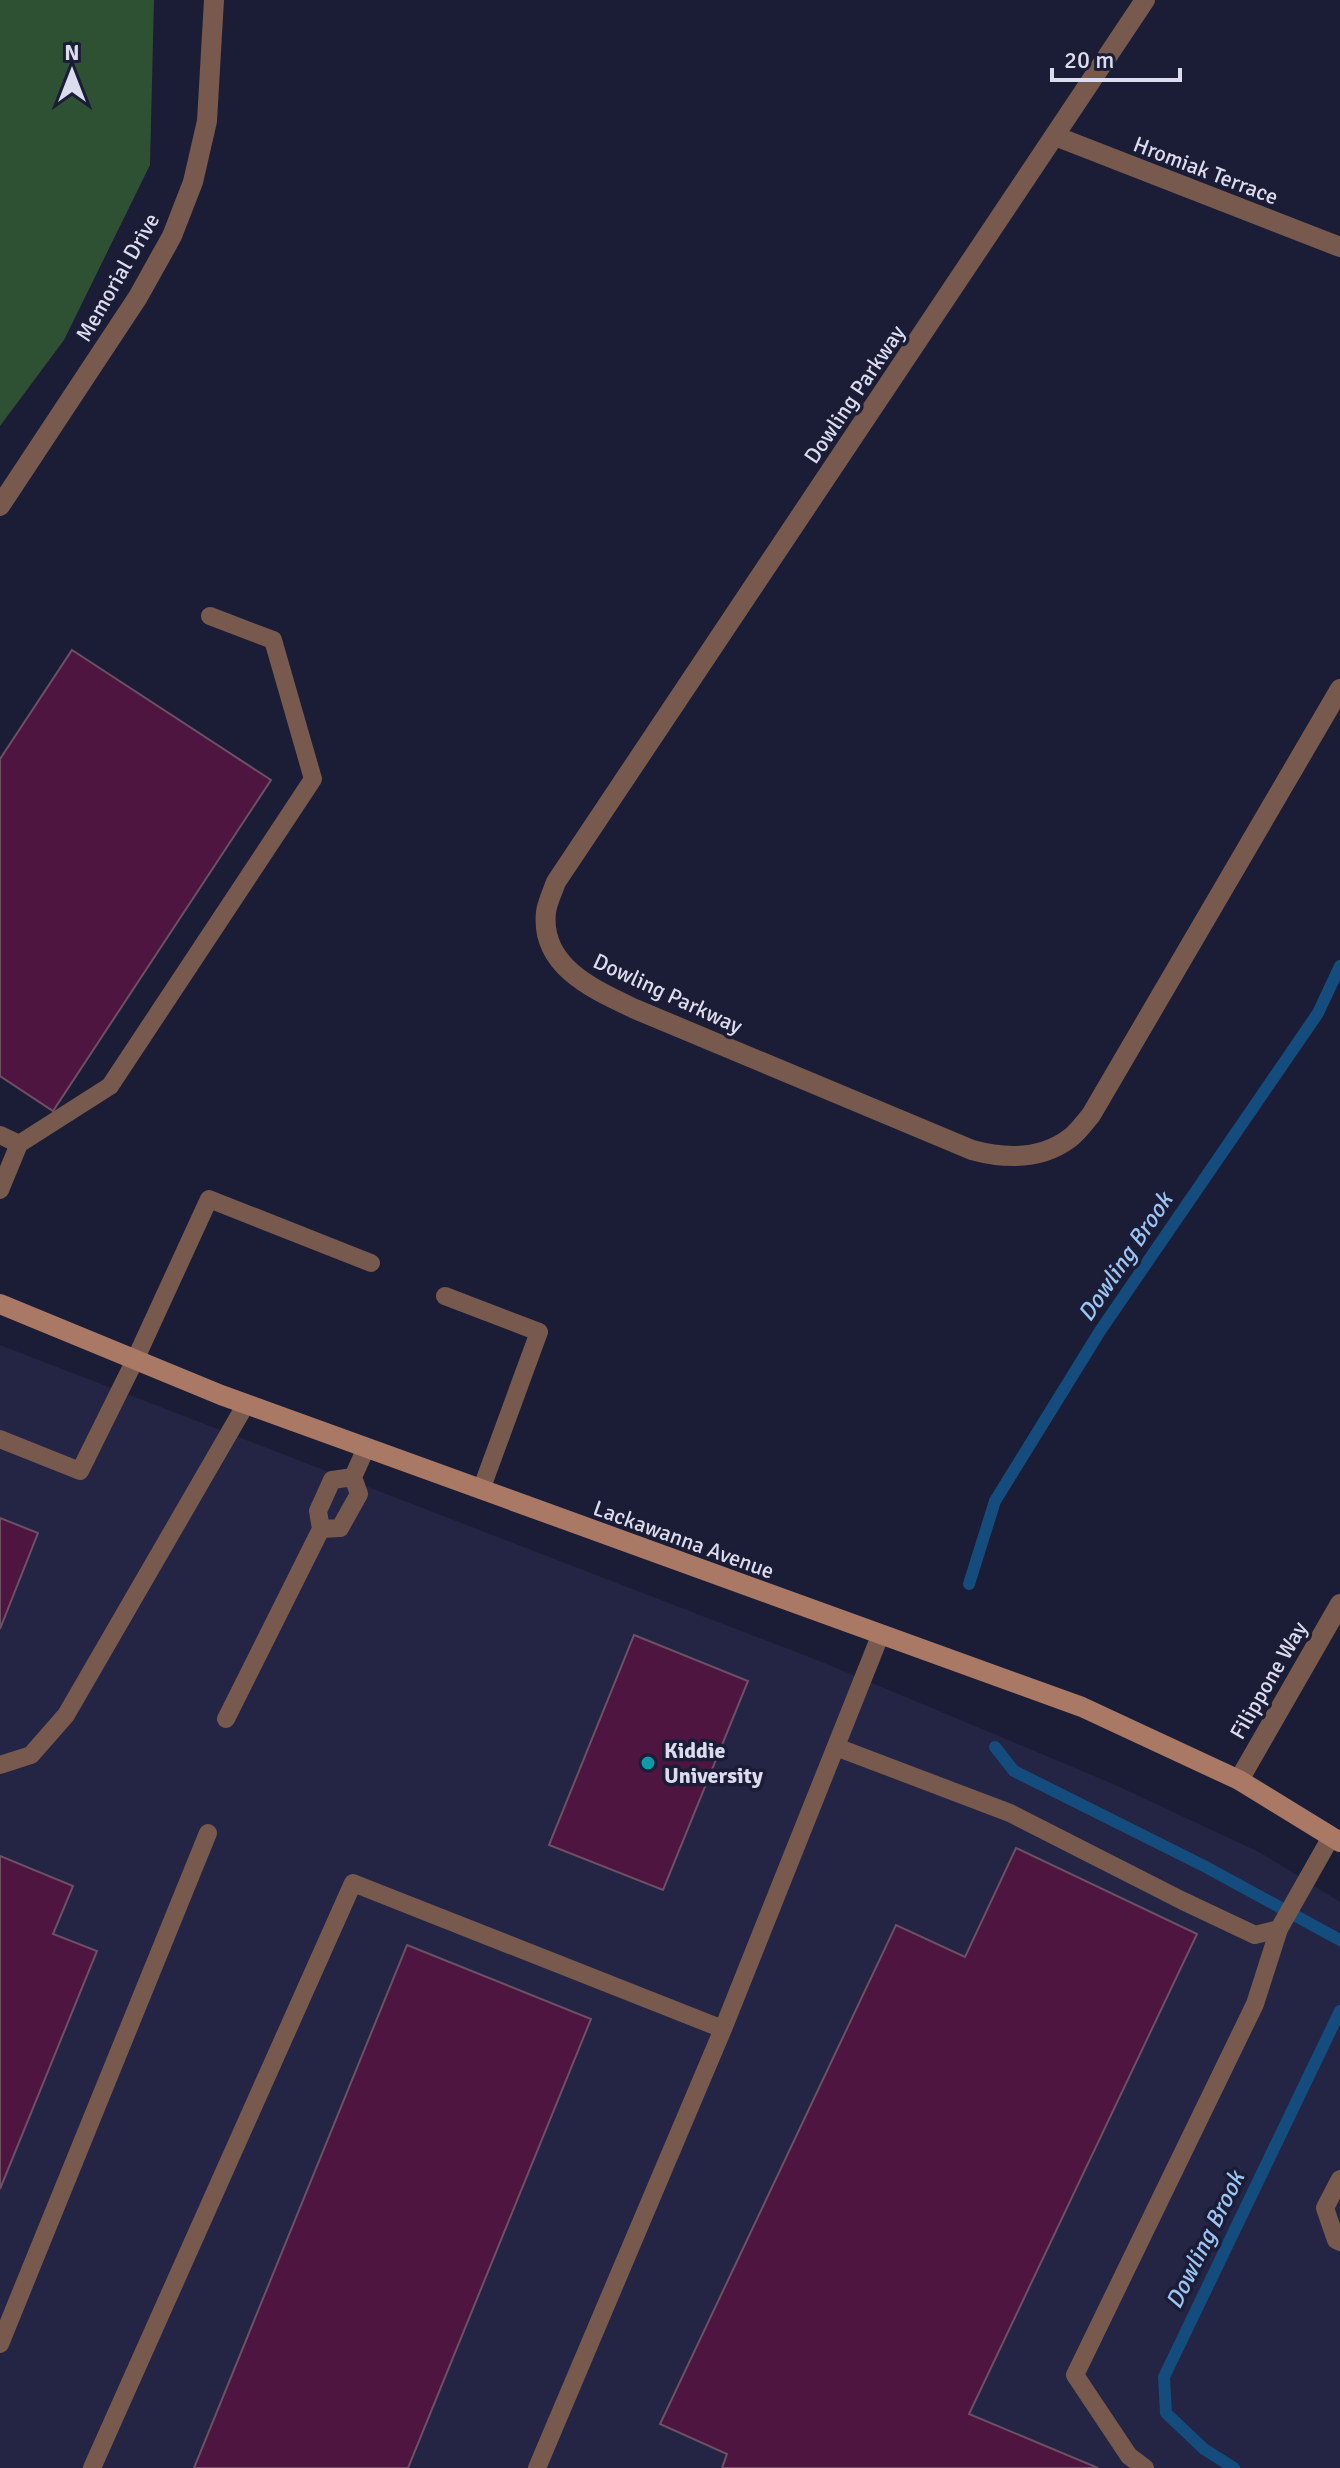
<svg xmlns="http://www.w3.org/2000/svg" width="1340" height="2468" viewBox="0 0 1340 2468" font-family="Signika,sans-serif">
  <rect width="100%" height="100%" fill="#1b1c36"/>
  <path fill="#242444" d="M0,1345L822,1662L1111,1783L1261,1853L1340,1902V2468H0Z"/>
  <path fill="#2d5132" d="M0,0H154L150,165L64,340L0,426Z"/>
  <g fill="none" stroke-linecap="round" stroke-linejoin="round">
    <path stroke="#144c7d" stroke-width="12" d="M969,1584L995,1501L1100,1331L1318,1013L1340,966
      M995,1747L1014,1771L1204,1866L1340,1940
      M1234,2468L1204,2449L1166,2413L1164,2377L1340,2011"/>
  </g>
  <path fill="#4d153f" stroke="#6e5064" stroke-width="2" d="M72,650L271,780L53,1111L0,1076V759Z
    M0,1518L38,1533L0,1629Z
    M634,1635L748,1681L663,1890L549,1845Z
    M1016,1848L1197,1934L969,2414L1098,2468H722L727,2454L660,2424L896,1925L965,1957Z
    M0,1856L73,1886L53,1934L97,1951L0,2189Z
    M407,1945L591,2019L408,2468H194Z"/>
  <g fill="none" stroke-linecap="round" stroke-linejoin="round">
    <path stroke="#77594d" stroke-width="18" d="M0,1135L19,1144
      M0,1190L19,1144L110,1086L313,779L273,640L210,616
      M445,1296L539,1332L481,1490
      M0,1439L80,1471L135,1360L209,1199L371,1263
      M321,1529L340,1528L359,1494L353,1477L366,1448
      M226,1719L321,1529L318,1511L332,1480L353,1477
      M836,1747L1010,1813L1183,1901L1255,1935L1279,1929L1331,1837
      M0,1765L31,1755L66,1715L246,1404
      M1340,2179L1325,2208L1336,2240L1340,2242
      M0,2344L208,1833
      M92,2468L353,1883L723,2029
      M537,2468L723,2029L880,1636
      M1145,2468L1129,2456L1075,2375L1255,2004L1279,1929"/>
    <path stroke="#77594d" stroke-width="20" d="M1145,0L556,882C553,891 547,903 546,912C540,967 595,990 635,1009L972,1150C1005,1159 1041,1160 1070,1138C1078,1132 1085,1122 1091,1115L1340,689
      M1055,136L1340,247
      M0,506L138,297L172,236L193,182L207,121L214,0
      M1239,1780L1340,1604"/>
    <path stroke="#aa7965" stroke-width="20" d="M0,1304L221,1395L1082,1707L1239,1780L1340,1842"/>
  </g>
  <circle fill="#0f9aa8" stroke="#1b1c36" stroke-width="3" cx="648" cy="1763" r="8"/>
  <g text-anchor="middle" stroke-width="7" stroke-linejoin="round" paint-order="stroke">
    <g font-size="22" fill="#dbddef" stroke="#1b1c36">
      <text transform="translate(1206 170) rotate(21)" y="8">Hromiak Terrace</text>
      <text transform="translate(117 277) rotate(-60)" y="8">Memorial Drive</text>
      <text transform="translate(854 394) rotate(-56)" y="8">Dowling Parkway</text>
      <text transform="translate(668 993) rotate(25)" y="8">Dowling Parkway</text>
      <text transform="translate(684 1539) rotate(20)" y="8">Lackawanna Avenue</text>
      <text transform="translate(1268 1680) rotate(-60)" y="8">Filippone Way</text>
    </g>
    <g font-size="22" font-weight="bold" fill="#dbddef" stroke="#1b1c36" text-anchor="start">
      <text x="664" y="1758">Kiddie<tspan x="664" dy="25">University</tspan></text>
    </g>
    <g font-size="24" font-style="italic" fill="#9bc6f3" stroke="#1b1c36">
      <text transform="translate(1125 1257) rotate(-56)" y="8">Dowling Brook</text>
      <text transform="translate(1205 2240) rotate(-64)" y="8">Dowling Brook</text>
    </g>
  </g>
  <g transform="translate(72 72)" stroke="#1b1c36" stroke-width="6" paint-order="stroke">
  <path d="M0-6L14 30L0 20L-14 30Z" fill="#dbddef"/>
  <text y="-12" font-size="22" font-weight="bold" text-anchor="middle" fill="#dbddef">N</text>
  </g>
  <path d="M1052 68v12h128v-12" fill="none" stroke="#dbddef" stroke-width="4"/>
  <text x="1064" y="68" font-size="24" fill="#dbddef" stroke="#1b1c36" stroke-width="6" paint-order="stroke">20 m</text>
</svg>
